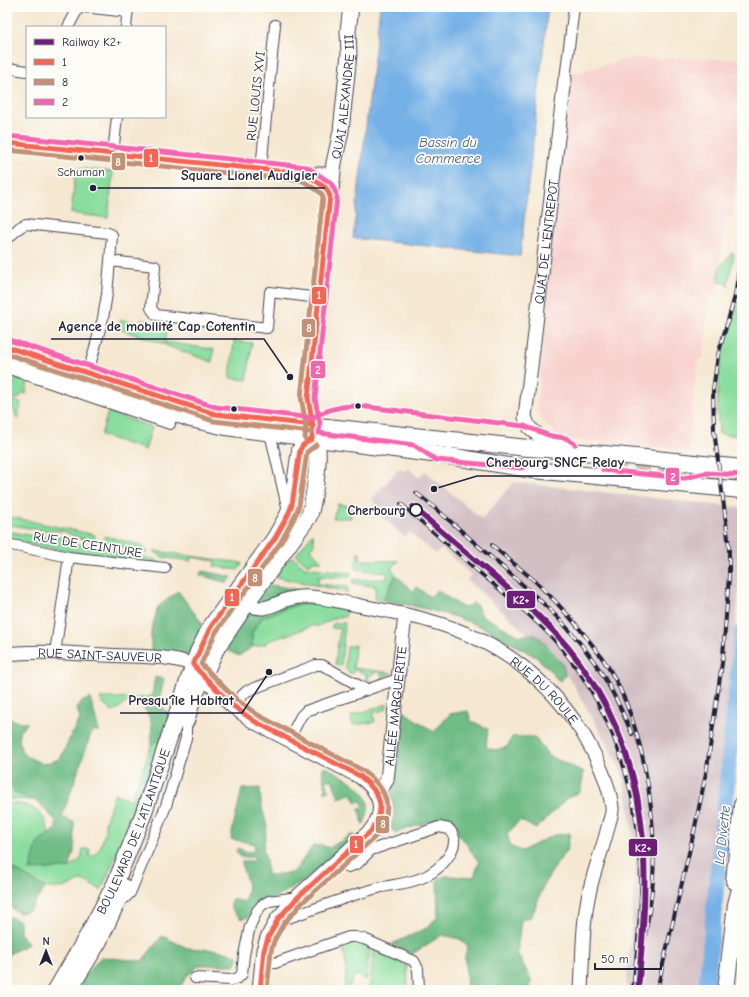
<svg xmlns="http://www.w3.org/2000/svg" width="749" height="997" viewBox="0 0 749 997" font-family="'Comic Neue',sans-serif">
  <rect width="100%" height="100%" fill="#fdfcf7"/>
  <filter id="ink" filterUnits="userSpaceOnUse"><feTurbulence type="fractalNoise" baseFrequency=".025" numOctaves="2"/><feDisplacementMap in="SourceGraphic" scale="8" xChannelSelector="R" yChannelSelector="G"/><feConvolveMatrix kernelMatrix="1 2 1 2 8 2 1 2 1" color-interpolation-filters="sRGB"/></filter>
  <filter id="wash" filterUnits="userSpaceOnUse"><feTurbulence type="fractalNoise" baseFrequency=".012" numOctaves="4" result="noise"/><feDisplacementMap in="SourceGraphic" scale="16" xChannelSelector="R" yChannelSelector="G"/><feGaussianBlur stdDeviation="0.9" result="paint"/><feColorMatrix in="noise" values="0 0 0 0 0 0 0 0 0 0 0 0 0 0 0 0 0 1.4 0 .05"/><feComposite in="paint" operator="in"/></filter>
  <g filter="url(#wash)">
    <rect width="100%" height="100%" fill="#f5e7d0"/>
    <path fill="#f7d0cc" d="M631,58L742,59V103L732,218L725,217L717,294H710L703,359H698L688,450L559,438L536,412L546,318L542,317L568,75Z"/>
    <path fill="#d2bec3" d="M399,468L405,472L408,468L419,478L425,471L482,519L514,482L742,508V557L700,990H626L636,865L633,834L624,780L616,760L572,682L556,663L533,639L467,580L471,575L442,549L436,554L409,532L405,537L372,508L376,503L372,499Z"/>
    <path fill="#8add9e" stroke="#56806c" d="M76,168L113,172L108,218L71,213Z
      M732,253L734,254L728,283L729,287L725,282L719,283L718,282L719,268Z
      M742,284V436L719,434C716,405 717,375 724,347C730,326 738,306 742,284Z
      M121,320L141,323V320L167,323L166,339L164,344L117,328Z
      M234,341L252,343L247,380L230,378Z
      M166,342L211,349L214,350L212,362L165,345Z
      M16,378L28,380L26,394L22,393L20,398H16V402L21,403L18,420L8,395Z
      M108,412L152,427L145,450L101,435Z
      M338,504L351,506V518H333Z
      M7,516L95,535L94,541L79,538L63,531L40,530L7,524Z
      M7,531L38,537H59L76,544L157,560L159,565L71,552L7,540Z
      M313,533L314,544L310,549L322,561H311V564H307L296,555Z
      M105,536L140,545L149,553L104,543Z
      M154,551L242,563L238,570L214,566L215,561L192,557L191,561L162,557Z
      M358,553H360V560L398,561L391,569L396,575L383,600L375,598L376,586L353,584V580L387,579V573L355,569L356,562L357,561Z
      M293,557L305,567L351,573L350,577H318V584L348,587V592L276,577L285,561Z
      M308,603H325L347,608L345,617H337L316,627L315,625L266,642V644L252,647V632L263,617L292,606Z
      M335,623H345L341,666L335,664L340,629L332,628V625Z
      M355,645L353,668L392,673L382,677L380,671L368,676L370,681L364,680L367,675L355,669L352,674L346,670L345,667L347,647Z
      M100,698H140L139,703C128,700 124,703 116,711C109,711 102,704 100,698Z
      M387,704L386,709L373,714L375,722L353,725L351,716Z
      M156,741L160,745L124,837L101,890L83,880L63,888H45L7,865V803C30,804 45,809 49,834L37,844L69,868L81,859L83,849H90L89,856L90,857L95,854L100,848L105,833V823L115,793L131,800L151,746Z
      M7,773L15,793L33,800L7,799Z
      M351,943L360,944L370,948L366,981L356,974L347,990H344C346,975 348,960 341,946Z
      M374,950L407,966L408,990H369Z"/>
    <path fill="#6fbc85" stroke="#486f60" d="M202,571L228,576L232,577L227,583L200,575Z
      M396,575L413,591L417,587L430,597L437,590L463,608L469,606L472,603L476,604L482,616L520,636L533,634L541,639L563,665L565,676L561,681L557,679L548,668L536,657L482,627L453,616L413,606L383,600Z
      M266,584L314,593L308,603L292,606L263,617L252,632V647L239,656L225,649Z
      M178,591L202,623L194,651L184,656L151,653V631L158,607Z
      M155,677L164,679L159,702L169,715L160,745L156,741L151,746C152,726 154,718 139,703L140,698L152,696Z
      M90,698L99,731H92L62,817L74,822L75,849L69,868L30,870L37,844L56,829V821L38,802L15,793L7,773V719L28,723L19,732C20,756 22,754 43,764L60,759L74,729L80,719L77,709L81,702Z
      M400,709L434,732L450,714L468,711L471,721L488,729L486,747L495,750L507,747L512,737H534L549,756L584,772L580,792L567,798L536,829L520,820L507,834L511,847L522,851L554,835L570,833L567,849L545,882L532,916L521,920L517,953L531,979L530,990H467L465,956L468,946L460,939L442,935L412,954L392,944L427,928L438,916L437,880L445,876L474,877L479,862L471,851L468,845L458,834L456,822L447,818L436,819L395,833L391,829L394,813L391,794L398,764L397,726Z
      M324,767L328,768C350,781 381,793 363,825L359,809L364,807L361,801L356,802L352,793L339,798L332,779L326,781L329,791L325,792L322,768Z
      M260,788L261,804L267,826L263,850L266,859L267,875L293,873L314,845L318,846L322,845L329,848L351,835H355L303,882L276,897L258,903L248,917L241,919L231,908V899L244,902C253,881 243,880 242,861H255V857H240L236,851L238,848L244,851L254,852L255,844L231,839L233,827L242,789Z
      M7,865L45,888L30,910L19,913L7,905Z
      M7,916L20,921V933L28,944L9,954L7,957Z
      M162,936L187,948L218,950L239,956L236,965H200L187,976L178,990H77L80,981L101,957L142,961Z"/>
    <path fill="#75b0e6" stroke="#4c6990" d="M380,7H548L520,256L353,238Z"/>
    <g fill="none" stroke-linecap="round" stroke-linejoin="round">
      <path stroke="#75b0e6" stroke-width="16" d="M706,990L742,633"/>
    </g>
  </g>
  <g filter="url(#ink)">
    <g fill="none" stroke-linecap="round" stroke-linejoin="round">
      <path stroke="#cbc0b2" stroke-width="16" stroke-dasharray="16 8" stroke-linecap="butt" d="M610,469L742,480"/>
      <g stroke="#424051" stroke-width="12">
        <path id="minor" d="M84,7L128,12
          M68,27L79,7
          M126,27L128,7
          M7,68L27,71
          M565,79L574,7
          M113,154L117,117
          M261,169L275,25
          M7,239L20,227L26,224L108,233L112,235L110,261L155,266L151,308L156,315L267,328L270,292L319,298
          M7,368L170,424
          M88,373L103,318L107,294L110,261
          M270,433L288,511
          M7,544L69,557L165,568
          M55,653L69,557
          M232,705L247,691L316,665H322L367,690
          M289,739L301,716L306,711L392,681H398
          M125,898L130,893L166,806L186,738V719
          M278,919H285C316,909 347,896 378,888C394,884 411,884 426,876C440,869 465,845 449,829L439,827L371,850L357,864L348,867L339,860
          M263,964L275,963L349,937H355L364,939L414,961L418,969L419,990
          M195,978L231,980L238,978L242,974L244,955L250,926L257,911L262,905L269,901L298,897"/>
      </g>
      <g stroke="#424051" stroke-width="15">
        <g id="tertiary">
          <path d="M7,143L306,174H333"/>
          <path id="s1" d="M561,445L545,441L529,427L525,417L565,79"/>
          <path id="s2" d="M246,603C264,614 272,604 289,599C310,593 335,601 357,605C381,610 406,614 430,621C494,639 546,676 582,732C595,754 609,781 612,807C613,812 610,819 609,823C604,846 595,867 590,889C582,922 583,956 581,990"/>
          <path id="s3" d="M7,654C40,650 72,654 105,655C132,657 169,654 193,665"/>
          <path id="s4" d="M378,794L387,780L405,615"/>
        </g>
      </g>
      <g stroke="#424051" stroke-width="17">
        <g id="secondary">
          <path id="s5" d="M313,425L308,398L334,163L341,131L349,54L348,31L351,7"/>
          <path d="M195,668L232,705L254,721L360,776C381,791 388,810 371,831L298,897L278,919L268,938L264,950L260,990"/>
        </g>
      </g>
      <g stroke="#424051" stroke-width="18">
        <g id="primary">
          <path d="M7,357L191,419L226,427L455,457L533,470L742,490"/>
          <path d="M111,381L207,412L223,416L528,448C600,452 671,461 742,468"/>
          <path d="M186,721L192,701L216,649L253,594L309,516C313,506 320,458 317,447C316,443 315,441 312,439"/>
          <path d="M734,881L742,805"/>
          <path id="s6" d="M56,990L88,935L115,884L143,815L198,652L210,628L275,538L288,515L292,505L300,450L303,445L317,434"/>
          <path d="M69,990L99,941L124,887"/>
          <path d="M726,990L736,904L740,889L742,869"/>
        </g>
      </g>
      <use href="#minor" stroke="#fff" stroke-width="10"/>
      <use href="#tertiary" stroke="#fff" stroke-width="13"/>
      <use href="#secondary" stroke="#fff" stroke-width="15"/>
      <use href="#primary" stroke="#fff" stroke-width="16"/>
      <g stroke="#22223b" stroke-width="4">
        <path id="rail" d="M416,493C440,511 462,532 485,552C523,585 563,617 592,659C609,682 621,708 632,734
          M401,504C428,527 453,549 479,572C502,591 526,611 547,632C613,700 643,800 641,893C640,926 636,958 633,990
          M492,545C506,558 521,569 536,582C559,604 581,629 600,655C642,712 657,810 653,880C651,906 645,932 642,958
          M657,990L695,827L707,768L723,656L729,576V547L726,522L714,430L713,390L718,355L735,296L742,249"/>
      </g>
      <use href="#rail" stroke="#fdfcf7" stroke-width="2.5" stroke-dasharray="8" stroke-linecap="butt"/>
      <g stroke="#fdfcf7" stroke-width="8">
        <path id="bus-1" d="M7,143L306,174L326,188L330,196L308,398L313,425L312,439
          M7,347L215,414L313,425
          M260,990L264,950L268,938L278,919L298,897L371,831C387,808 381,793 360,776L254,721L232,705L193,665L210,628L275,538L288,515L292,505L300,450L303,445L312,439"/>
      </g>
      <g stroke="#fdfcf7" stroke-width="8">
        <path id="bus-2" d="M7,150L303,181L321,193L323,197L301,397L306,425L305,439
          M7,354L214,421L312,432
          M267,990L271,951L274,941L284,923L303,902L376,836C395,809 388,790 364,771L258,715L237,700L201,664L216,632L281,542L294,518L299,506L307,452L316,445"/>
      </g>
      <g stroke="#fdfcf7" stroke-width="8">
        <path id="bus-3" d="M8,136L307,167L331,183L336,193
          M337,197L315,398L320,424L319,433L414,445L436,460L522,468L530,464
          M9,340L216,407L314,418
          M310,419C325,410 341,405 359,406L524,426L551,436L566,438L575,444
          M603,470L684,478L706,473L742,475"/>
      </g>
      <use href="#bus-1" stroke="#f16655" stroke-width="5"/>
      <use href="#bus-2" stroke="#c29175" stroke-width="5"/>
      <use href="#bus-3" stroke="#f465ae" stroke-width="5"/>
      <g stroke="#fdfcf7" stroke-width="9">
        <path id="rail-1" d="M413,507C443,533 473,558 503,584C522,601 541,617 558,636C573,652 586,671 597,690C654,786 648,883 638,990"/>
      </g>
      <use href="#rail-1" stroke="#6e1e78" stroke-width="6"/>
    </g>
  </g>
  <g fill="#22223b" stroke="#fdfcf7" stroke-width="1.5">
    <circle cx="81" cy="158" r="3.5"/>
    <circle cx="358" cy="406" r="3.5"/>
    <circle cx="234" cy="409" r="3.5"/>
  </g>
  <circle fill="#fdfcf7" stroke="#22223b" stroke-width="2" cx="416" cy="510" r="6"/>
  <g text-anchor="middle" stroke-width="3.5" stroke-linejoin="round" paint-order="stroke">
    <g font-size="12" fill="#22223b" stroke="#fdfcf7">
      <text x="81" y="176">Schuman</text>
    </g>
    <g font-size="13" fill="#22223b" stroke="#fdfcf7">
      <text transform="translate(255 96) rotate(-84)" y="5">RUE LOUIS XVI</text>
      <text dy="5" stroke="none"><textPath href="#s5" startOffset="331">QUAI ALEXANDRE III</textPath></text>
      <text dy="5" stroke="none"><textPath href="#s1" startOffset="225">QUAI DE L'ENTREPOT</textPath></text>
      <text transform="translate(88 544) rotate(9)" y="5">RUE DE CEINTURE</text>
      <text dy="5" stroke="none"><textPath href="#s3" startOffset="93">RUE SAINT-SAUVEUR</textPath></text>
      <text dy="5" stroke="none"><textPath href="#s2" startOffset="325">RUE DU ROULE</textPath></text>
      <text dy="5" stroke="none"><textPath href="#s4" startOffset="91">ALLÉE MARGUERITE</textPath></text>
      <text dy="5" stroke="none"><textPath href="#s6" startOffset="177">BOULEVARD DE L'ATLANTIQUE</textPath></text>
    </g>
    <g font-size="13" font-weight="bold" fill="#22223b" stroke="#fdfcf7" text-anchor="end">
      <text x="406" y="515">Cherbourg</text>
    </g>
    <g font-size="14" font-style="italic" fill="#435b7f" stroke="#fdfcf7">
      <text x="448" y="147">Bassin du<tspan x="448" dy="16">Commerce</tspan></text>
      <text transform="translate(722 835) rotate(-84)" y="5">La Divette</text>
    </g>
  </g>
  <path fill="none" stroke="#22223b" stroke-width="1.5" d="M93 188L173 188H325M290 377L264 339H51M434 489L477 476H632M269 672L242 713H120"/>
  <g fill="#22223b" stroke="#fdfcf7" stroke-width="1.5">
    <circle cx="93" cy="188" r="4"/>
    <circle cx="290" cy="377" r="4"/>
    <circle cx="434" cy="489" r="4"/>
    <circle cx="269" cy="672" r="4"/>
  </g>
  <g font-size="14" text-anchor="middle" font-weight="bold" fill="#22223b" stroke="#fdfcf7" stroke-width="3.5" stroke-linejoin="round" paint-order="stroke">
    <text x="249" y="180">Square Lionel Audigier</text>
    <text x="157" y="331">Agence de mobilité Cap Cotentin</text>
    <text x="555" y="467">Cherbourg SNCF Relay</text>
    <text x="181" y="705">Presqu'île Habitat</text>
  </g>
  <g stroke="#fdfcf7" stroke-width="1.5">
    <rect x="143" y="148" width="16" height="20" rx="4" fill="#f16655"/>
    <rect x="111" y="152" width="15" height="19" rx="4" fill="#c29175"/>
    <rect x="311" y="286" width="16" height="19" rx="4" fill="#f16655"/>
    <rect x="301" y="318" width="15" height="20" rx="4" fill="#c29175"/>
    <rect x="310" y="360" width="16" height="19" rx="4" fill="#f465ae"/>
    <rect x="665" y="467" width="15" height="19" rx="4" fill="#f465ae"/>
    <rect x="247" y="568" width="16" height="19" rx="4" fill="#c29175"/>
    <rect x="224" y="588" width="16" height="19" rx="4" fill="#f16655"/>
    <rect x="506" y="590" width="30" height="19" rx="4" fill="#6e1e78"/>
    <rect x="375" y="815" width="15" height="19" rx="4" fill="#c29175"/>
    <rect x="349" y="835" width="15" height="19" rx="4" fill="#f16655"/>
    <rect x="628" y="838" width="30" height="19" rx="4" fill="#6e1e78"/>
  </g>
  <g font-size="11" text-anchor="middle" font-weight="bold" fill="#fff">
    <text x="151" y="162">1</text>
    <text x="118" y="166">8</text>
    <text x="319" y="299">1</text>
    <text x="309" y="332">8</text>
    <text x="318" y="374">2</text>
    <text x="673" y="481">2</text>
    <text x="255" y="582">8</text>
    <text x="232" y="601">1</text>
    <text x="521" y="604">K2+</text>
    <text x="383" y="828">8</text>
    <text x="356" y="848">1</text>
    <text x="643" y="852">K2+</text>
  </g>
  <rect width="749" height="997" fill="none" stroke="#fdfcf7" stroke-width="24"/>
  <rect x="26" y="26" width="140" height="92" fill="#fdfcf7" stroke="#a5a5ac"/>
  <rect x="34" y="39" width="20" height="6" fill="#6e1e78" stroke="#a5a5ac"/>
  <text x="62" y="46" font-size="12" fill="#22223b">Railway K2+</text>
  <rect x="34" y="59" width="20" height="6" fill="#f16655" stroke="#a5a5ac"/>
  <text x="62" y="66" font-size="12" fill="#22223b">1</text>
  <rect x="34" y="79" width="20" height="6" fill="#c29175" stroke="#a5a5ac"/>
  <text x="62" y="86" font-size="12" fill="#22223b">8</text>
  <rect x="34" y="99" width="20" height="6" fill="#f465ae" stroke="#a5a5ac"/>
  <text x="62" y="106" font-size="12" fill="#22223b">2</text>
  <g transform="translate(46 951)" stroke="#fdfcf7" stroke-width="3" paint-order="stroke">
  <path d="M0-3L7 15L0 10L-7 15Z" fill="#22223b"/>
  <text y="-6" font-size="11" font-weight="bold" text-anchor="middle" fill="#22223b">N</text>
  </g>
  <path d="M595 963v6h66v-6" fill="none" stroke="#22223b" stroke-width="2"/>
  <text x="601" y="963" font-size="12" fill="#22223b" stroke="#fdfcf7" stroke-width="3" paint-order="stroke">50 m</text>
</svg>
